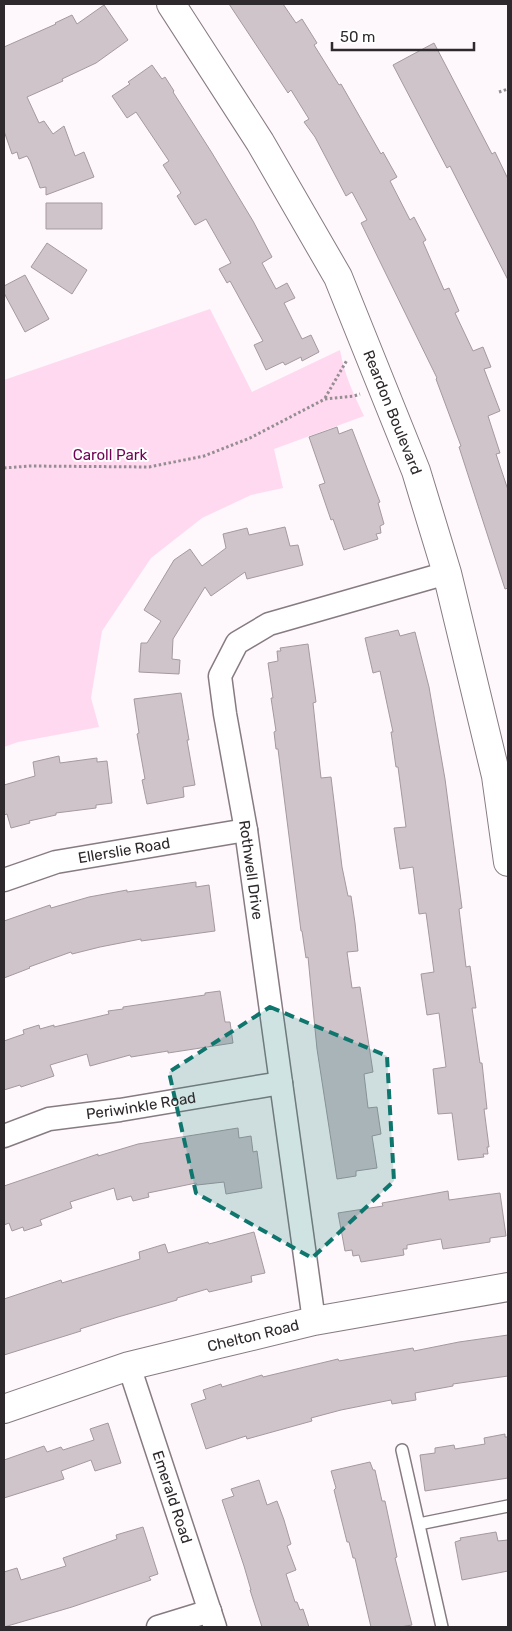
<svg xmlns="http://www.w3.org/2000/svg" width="512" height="1631" viewBox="0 0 512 1631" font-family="Rubik,sans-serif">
  <rect width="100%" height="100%" fill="#fef7fb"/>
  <path fill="#ffd9f0" d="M210,309L252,392L340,350C344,374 354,395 364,416L274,449L283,488L251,495L202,518L151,558L102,631L91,698L99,727L18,742L4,747V380Z"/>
  <path fill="#d0c4cb" stroke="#a599a0" d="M229,4H283L296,23L302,19L317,43L314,45L339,85L341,84L381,154L383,152L397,177L390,181L410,220L414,217L426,240L423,242L444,290L449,288L459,311L455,313L473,351L483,347L491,367L484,369L500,411L488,416L500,453L496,454L508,490V588L505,589L459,447L461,446L436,379L437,378L361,223L367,220L352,192L346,196L315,137L304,122L309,119L291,90L288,93Z
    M104,5L128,40L96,63L62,79L63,81L27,97L39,123L44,121L53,134L64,126L75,156L84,152L94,177L46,195V187L40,188L30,161L27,156L19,159L17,152L12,154L4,131V47L56,24L55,23L72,15L77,24Z
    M434,43L492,154L495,152L508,179V280L450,166L447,168L393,65Z
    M152,65L162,79L165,77L174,91L173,92L212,153L253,221L272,257L262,263L276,289L287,283L295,298L284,303L302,339L311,335L319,352L302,361L301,357L285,365L283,362L266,370L254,345L263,341L230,281L227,283L219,269L231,263L206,219L195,225L177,196L181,193L163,165L169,161L136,112L127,118L112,96L130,84L128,82Z
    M46,203H102V229H46Z
    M47,243L87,270L72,294L31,267Z
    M25,275L49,319L25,332L4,293V286Z
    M337,427L339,434L352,429L380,502L378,503L384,524L380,526L381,533L376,534L378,539L344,550L333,519L331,520L319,485L325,483L309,437Z
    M285,527L290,546L298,545L303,565L247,579L245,572L211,596L205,587L173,639L172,659L180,660L179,674L139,672L141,643H147L161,621L144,610L174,560L190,549L202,566L226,548L223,534L247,528L249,535Z
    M398,630L400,636L415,632L429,687L445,779L462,908L459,909L466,967L470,966L476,1008H472L480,1063H482L487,1109H484L489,1147H487L488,1154H483L484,1157L458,1160L452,1113L438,1114L433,1069L446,1067L439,1013L427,1015L421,974L434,972L426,913L419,914L413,867L400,869L394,828L406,827L398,767H396L391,732H393L380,671L373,673L365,638Z
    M308,644L316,702L313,703L321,778L331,777L342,867L348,896H351L355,923L358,951L347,952L352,988L360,987L373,1072L364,1074L368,1108L377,1107L381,1134L372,1136L377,1168L356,1171V1176L337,1179L317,1049L308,957L306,958L302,931H301L278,749H276L274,732L276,731L271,698H273L268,663L278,661L277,651H281L280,648Z
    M181,693L189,740H187L195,785L183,787L184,797L147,804L142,780L145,779L137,734L139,733L134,699Z
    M59,756L60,763L97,758V762L107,761L112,803L96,805V808L56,813V815L29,821L30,823L11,828L7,814L4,815V785L35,776L33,762Z
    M196,882V887L209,885L215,931L141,941V939L100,947L72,954L71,952L29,967L30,968L4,978V921L50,905L51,908L89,897L127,890V892Z
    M220,991L225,1022H230L233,1043L168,1053V1051L131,1057L130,1055L90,1066L87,1054L50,1065L54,1076L21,1087L20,1085L4,1090V1041L24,1034L23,1030L39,1025L40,1029L54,1025V1027L109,1014L108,1011L123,1009V1007L205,995V993Z
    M238,1128L239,1138L251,1136L253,1152L257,1151L262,1188L226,1194L224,1182L197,1185L196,1183L148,1193L149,1197L133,1201L131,1196L117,1200L114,1188L70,1202L72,1208L40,1220L42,1225L24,1231L23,1227L12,1231L9,1223L4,1225V1186L98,1154V1156L138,1144Z
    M448,1191L449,1200L500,1193L506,1236L490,1238V1242L443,1249L441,1239L407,1245V1249H403L404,1255L361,1262L359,1255L353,1256L352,1250L345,1251L338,1213L383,1206L382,1203Z
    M254,1232L265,1273L251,1276L252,1282L209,1292L207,1289L177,1298V1300L118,1317L80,1329L81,1331L4,1355V1299L61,1280L62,1283L140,1259L139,1252L165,1244L168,1253L208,1242L209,1244Z
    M508,1335V1376L453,1384V1386L415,1393L416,1400L392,1404L391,1400L341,1410L311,1418L312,1421L247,1439L246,1436L206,1449L191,1404L206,1399L203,1390L221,1384L222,1387L262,1375L263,1377L338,1359L339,1361L413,1348L414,1351L459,1342Z
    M108,1423L121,1463L95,1471L91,1460L61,1471L64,1479L4,1498V1460L44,1446L47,1452L61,1447L63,1450L94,1440L90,1429Z
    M505,1434V1437H508V1478L425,1491L420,1455L435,1453V1448L454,1445L455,1449L485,1444L484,1438Z
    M370,1462L373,1470H375L382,1501H385L397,1557L395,1558L412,1625L400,1627H371L355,1558H353L349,1542H347L334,1490L336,1488L331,1471Z
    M259,1480L267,1505L277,1501L284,1520L291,1544L287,1546L296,1570L286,1574L295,1602H297L300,1610L303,1609L309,1627H262L250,1590H251L244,1566L222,1500L234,1496L231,1489Z
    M143,1527L158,1574L149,1577L151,1580L72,1607L4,1627V1572L17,1568L21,1580L66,1566L63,1558L117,1539L116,1535Z
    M496,1532L498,1541L508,1540V1571L462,1580L455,1542L461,1540L460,1538Z"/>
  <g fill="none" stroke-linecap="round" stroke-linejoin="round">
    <g stroke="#877b82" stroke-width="14">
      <path id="service" d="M402,1450L442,1627
        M419,1524L508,1506"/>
    </g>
    <g stroke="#877b82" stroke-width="25">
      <g id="minor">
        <path id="s1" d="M4,880L56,862L246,830"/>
        <path id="s2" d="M4,1136L49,1119L120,1110L281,1083"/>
        <path d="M314,1321L246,830L225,714L220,676L237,643L269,624L447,573"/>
        <path id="s3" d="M129,1366L215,1627"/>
        <path d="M158,1627L210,1611"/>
      </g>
    </g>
    <g stroke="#877b82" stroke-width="30">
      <g id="tertiary">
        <path id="s4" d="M171,4L260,142L338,277L416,471L447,573L496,776L508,862"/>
        <path id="s5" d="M4,1409L129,1366L219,1344L314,1321L508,1287"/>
      </g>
    </g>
    <path stroke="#948e92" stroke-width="3" stroke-dasharray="2.5 2.5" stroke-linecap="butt" d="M499,92L508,89
      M325,398L347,360
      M4,468L30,466L149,467L204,456L250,438L325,399L354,396L360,394"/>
    <use href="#service" stroke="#fff" stroke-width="11"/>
    <use href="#minor" stroke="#fff" stroke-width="22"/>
    <use href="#tertiary" stroke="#fff" stroke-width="28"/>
  </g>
  <path fill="#0f766e" fill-opacity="0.2" stroke="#0f766e" stroke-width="4" stroke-dasharray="10 6" stroke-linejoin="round" d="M270,1007L387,1056L394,1181L312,1258L196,1193L169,1072Z"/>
  <g text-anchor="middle" stroke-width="4" stroke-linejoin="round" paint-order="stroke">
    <g font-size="15" fill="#2e292c" stroke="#fff">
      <text dy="5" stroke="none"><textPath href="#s4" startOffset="466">Reardon Boulevard</textPath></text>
      <text dy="5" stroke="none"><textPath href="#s1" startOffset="124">Ellerslie Road</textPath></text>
      <text transform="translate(251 870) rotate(82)" y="5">Rothwell Drive</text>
      <text dy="5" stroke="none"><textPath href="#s2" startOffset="141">Periwinkle Road</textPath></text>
      <text dy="5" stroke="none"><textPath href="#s5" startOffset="260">Chelton Road</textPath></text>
      <text dy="5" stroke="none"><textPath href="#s3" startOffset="138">Emerald Road</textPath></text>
    </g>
    <g font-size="15" fill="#700056" stroke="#fff">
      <text x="110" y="460">Caroll Park</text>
    </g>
  </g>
  <rect width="512" height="1631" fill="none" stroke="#2e292c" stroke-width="10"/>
  <path d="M332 42v8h142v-8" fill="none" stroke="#2e292c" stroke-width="2.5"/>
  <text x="340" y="42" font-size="15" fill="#2e292c" stroke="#ffffff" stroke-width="4" paint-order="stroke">50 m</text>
</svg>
